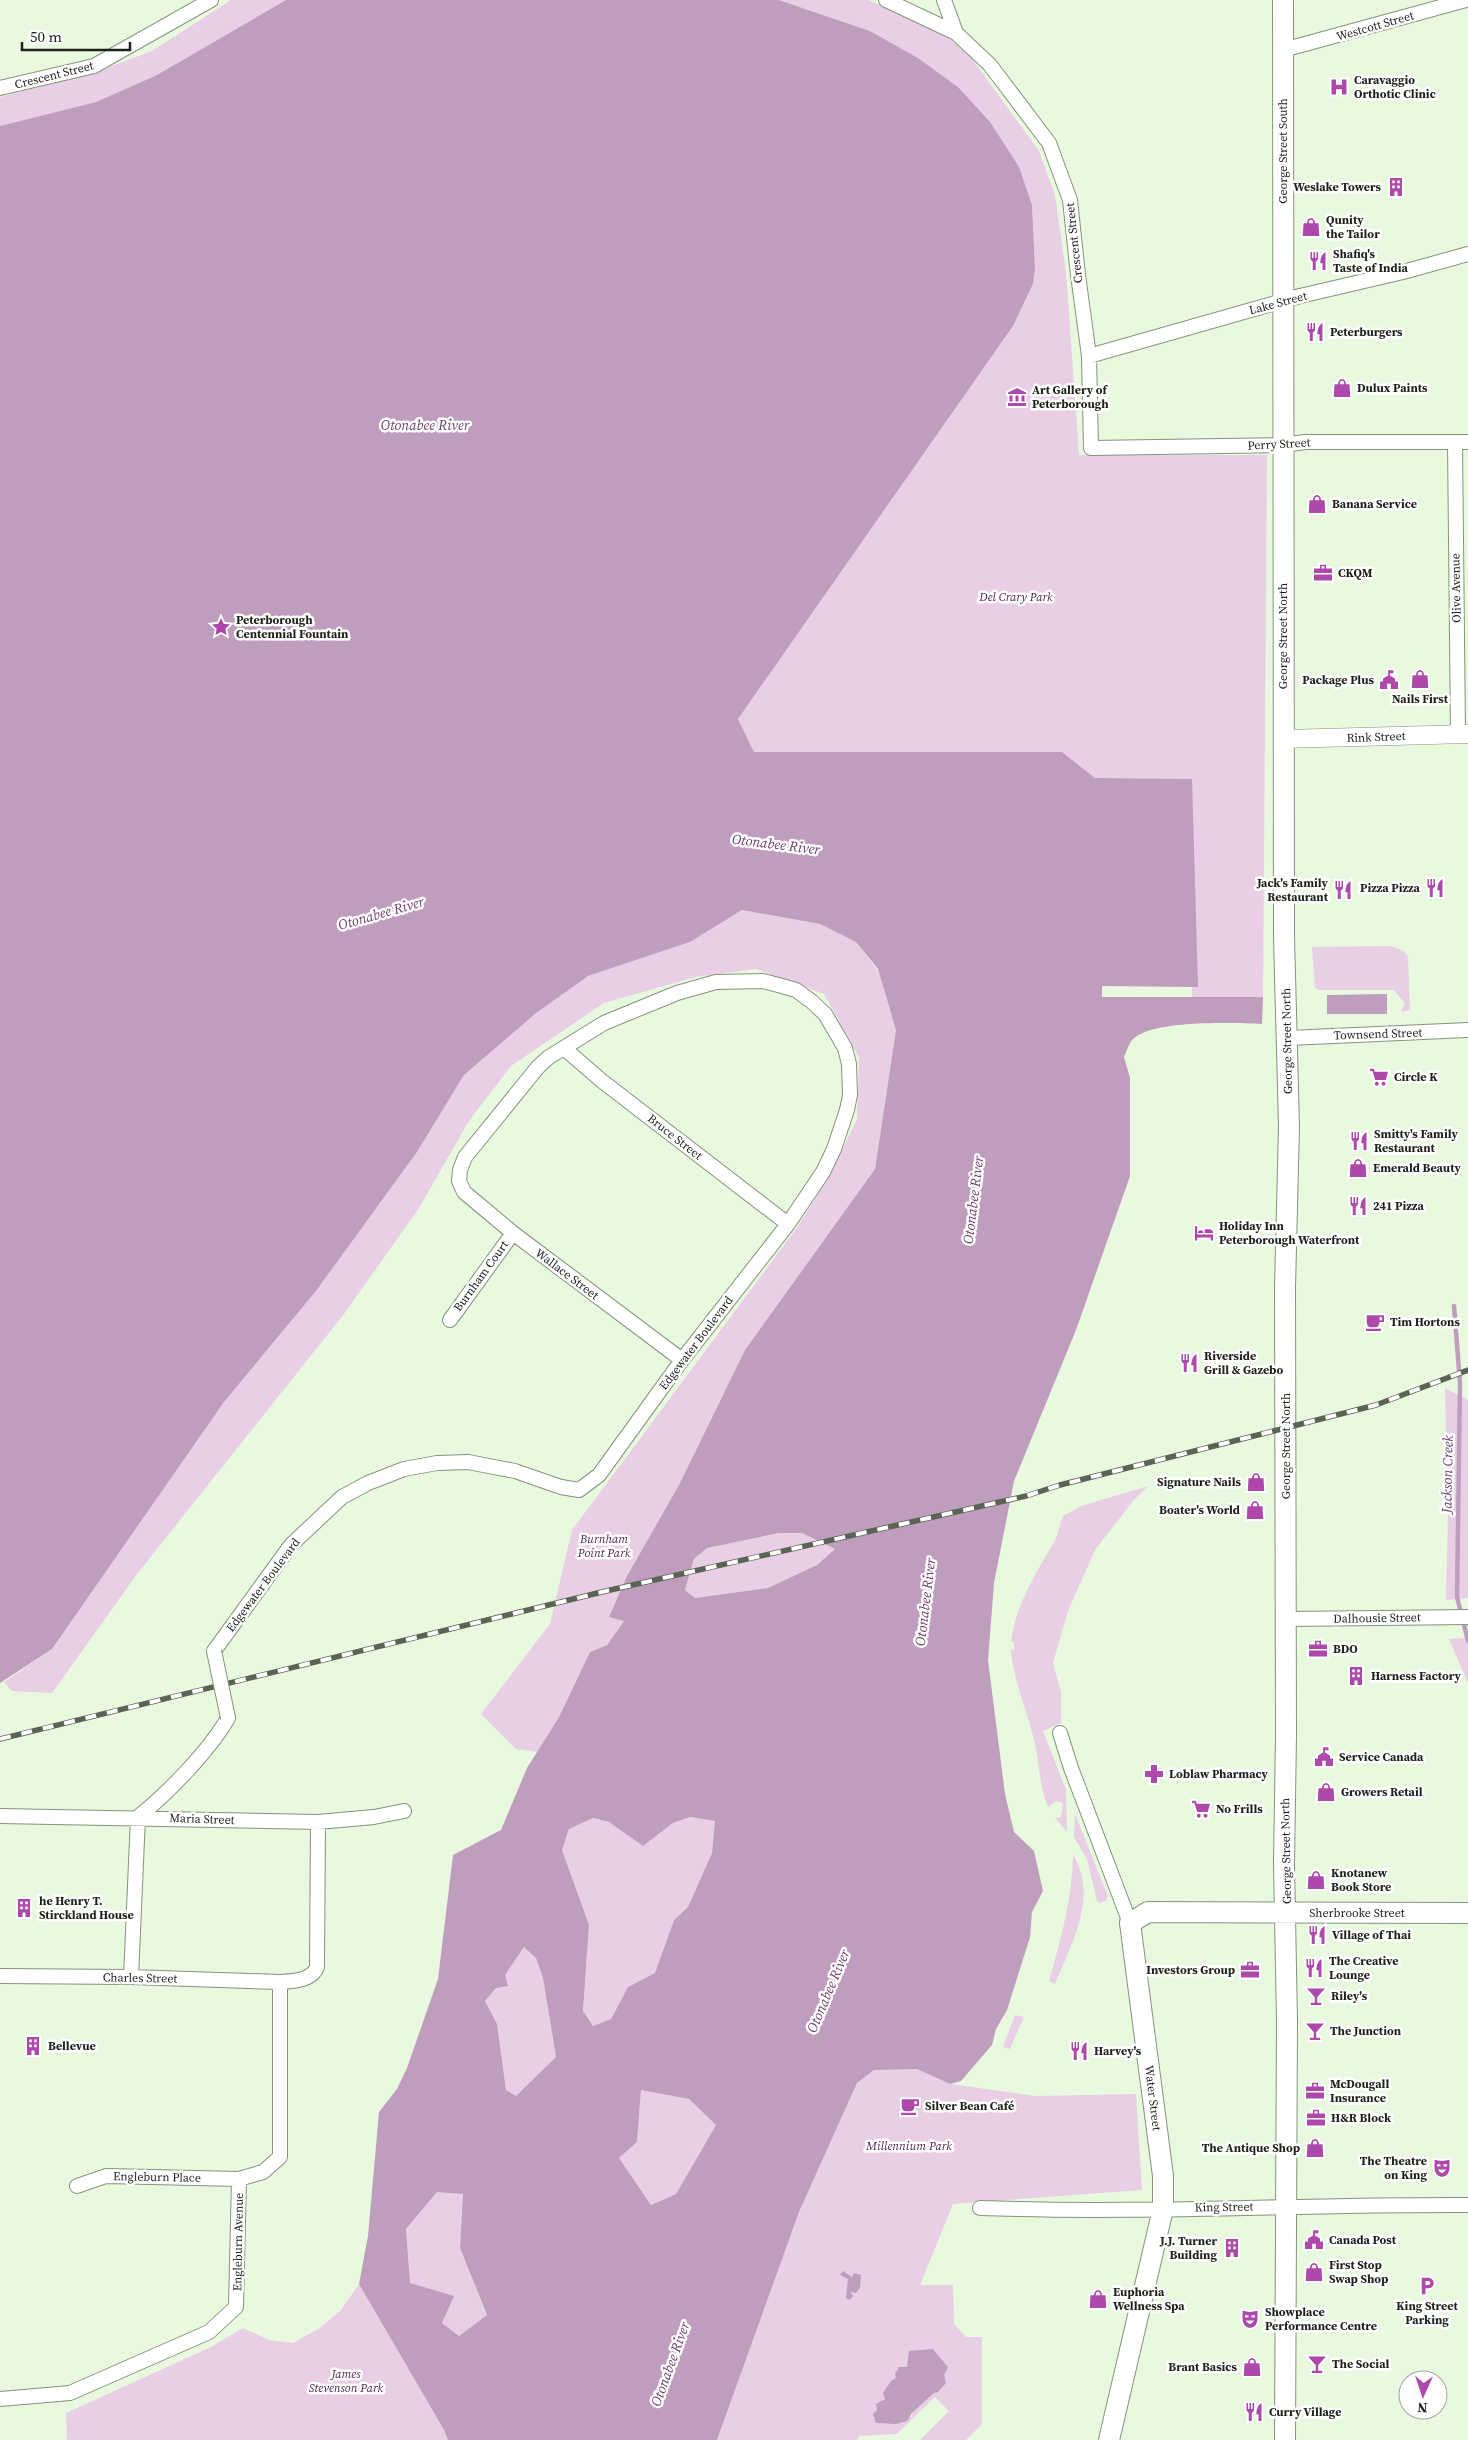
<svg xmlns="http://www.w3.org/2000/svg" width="1468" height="2440" viewBox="0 0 1468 2440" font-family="'Source Serif 4',serif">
  <rect width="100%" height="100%" fill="#e8f9df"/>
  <path fill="#e8cfe5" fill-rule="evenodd" d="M231,0H286L157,75L96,102L0,126V97L98,71L152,51Z
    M779,0H868L937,29L970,56L1039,151L1055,195L1066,272L1079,455H1267L1263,997L1192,998V779L1095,778L1062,752H754L738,719L1013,326L1033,284L1035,269L1032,205L958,87L918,58L870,31Z
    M742,910L820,924L856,942L879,972L896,1030L875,1169L745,1350L679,1485L627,1576L609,1617L624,1620L607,1645L590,1652L559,1717L537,1752L516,1749L481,1714L550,1624L572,1530L796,1229L830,1175L857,1119L859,1057L824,994L756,969L696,977L604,1003L511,1066L469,1121L419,1208L344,1314L137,1574L52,1693L12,1691L4,1682L52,1649L224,1402L316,1291L417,1152L464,1075L535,1014L588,976L690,942Z
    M1391,946L1404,951L1408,957L1410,1010L1401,1012L1405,1003L1394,990H1318L1315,987L1312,947Z
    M1445,1388L1468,1400V1598L1446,1600L1448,1512Z
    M1148,1486L1133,1501L1095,1550L1068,1611L1053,1663L1061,1692V1723L1043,1731L1066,1790L1067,1832L1055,1818L1061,1817L1063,1803L1056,1801L1048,1807C1038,1782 1040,1761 1033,1736C1026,1707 1013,1680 1011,1650H1014V1642H1011C1015,1606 1036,1573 1054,1542C1058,1534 1060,1524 1063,1516L1081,1506Z
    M779,1533H802L835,1549L817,1565L768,1588L695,1598L685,1590L694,1559L707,1548Z
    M1468,1638V1683L1449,1639Z
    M1075,1814L1108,1896L1106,1901L1100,1903L1097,1901L1087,1859L1074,1837Z
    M690,1817L715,1821L712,1853L688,1907L674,1920L655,1973L628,1987L611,2019L593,2026L583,2012L589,1925L562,1850L569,1829L593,1818L609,1822L643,1846L673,1823Z
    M1073,1855C1099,1896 1071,1945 1055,1984L1049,1981C1061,1939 1072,1899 1073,1855Z
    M524,1947L536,1958L543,1978L556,2057L516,2097L506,2090L497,2024L485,2001L496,1988Z
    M1015,2015L1024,2017L1010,2049L1003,2047Z
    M917,2069L950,2084L1035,2096L1136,2094L1142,2190L953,2204L920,2285H953L954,2324L966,2337H982V2424L966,2440H920L949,2411L935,2397L897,2434L859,2436L857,2440H717L799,2212L857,2083L874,2070ZM933,2349L948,2367L934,2393L912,2413V2417L877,2411L896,2378L907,2367Z
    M641,2090L689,2099L716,2125L676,2194L651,2205L619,2158L637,2142Z
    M437,2192L463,2193L460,2248L487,2316L459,2336L442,2323L453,2296L410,2284L406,2229Z
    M359,2284L444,2430L448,2440H67L66,2413L211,2347L243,2328L269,2340L293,2343L320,2328L341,2310Z"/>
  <path fill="#bf9dbc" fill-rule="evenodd" d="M286,0H779L870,31L918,58L958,87L990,122L1019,167L1032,205L1035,269L1033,284L1013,326L738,719L754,752H1062L1095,778L1192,779L1198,987L1102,986V997H1263L1262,1024C1234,1023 1152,1019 1132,1040C1129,1044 1126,1052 1124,1057L1130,1078V1176L1076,1330L1014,1481L994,1583L988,1660L1005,1794L1014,1832L1034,1851L1043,1891L1032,1912L1030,1937L1007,2010L996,2029L992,2045L961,2081L950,2084L917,2069L874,2070L857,2083L799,2212L717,2440H448L444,2430L359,2284L368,2236L379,2112L397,2089L407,2068L438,1979L453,1855L501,1830L527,1768L559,1717L590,1652L607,1645L624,1621L609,1617L627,1576L679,1485L745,1350L875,1169L896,1030L878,969L856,942L820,924L742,910L690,942L588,976L535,1014L464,1075L417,1152L316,1291L224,1402L52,1649L0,1683V126L96,102L157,75ZM779,1533H802L835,1549L817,1565L768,1588L695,1598L685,1590L694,1559L707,1548ZM690,1817L715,1821L712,1853L688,1907L674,1920L655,1973L628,1987L611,2019L593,2026L583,2011L589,1925L562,1850L569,1829L593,1818L609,1822L643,1846L673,1823ZM524,1947L536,1958L543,1978L556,2057L516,2096L506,2090L497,2024L485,2001L496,1988L508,1986L505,1975ZM641,2090L689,2099L716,2125L676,2194L651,2205L619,2158L637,2142ZM437,2192L463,2194L460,2248L487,2315L459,2336L442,2323L454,2296L410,2283L406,2229Z
    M1387,994V1014H1327V995Z
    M843,2271L852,2277L854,2273L861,2275L860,2288L856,2293L850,2292L853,2296L850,2300L846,2298L848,2279L840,2275Z
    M933,2349L948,2367L944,2375L946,2383L938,2392L934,2393L912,2413L907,2421L896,2424L876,2423L873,2414L877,2410L876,2404L885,2399L883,2393L891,2381L896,2378L895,2374L899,2367H907L909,2351Z"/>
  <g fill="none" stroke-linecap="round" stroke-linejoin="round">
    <path stroke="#bf9dbc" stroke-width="4.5" d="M1454,1306L1460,1383L1457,1597L1468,1641"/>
    <g stroke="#84947c" stroke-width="16">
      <path id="minor" d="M886,0L956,33L990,65L1049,143L1070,200L1078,275L1089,356L1091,448L1283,445L1305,442H1468
        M944,0L956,33
        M1283,50L1466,0
        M0,88L94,66L211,0
        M1089,356L1300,296L1403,272L1468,254
        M1455,442L1458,734
        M1288,1038L1468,1030
        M565,1049L602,1081L788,1224
        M450,1320L513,1233
        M1286,1619L1468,1617
        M214,1651L291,1545L342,1497L368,1483L404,1469L437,1463L468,1462L515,1471L561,1487L579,1490L599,1475L682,1360L788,1224L823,1172L834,1149L847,1110L850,1095L849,1064L845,1048L825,1014L811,1001L796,990L782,986L763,981L716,982L677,993L604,1023L549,1057L538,1067L465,1157L460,1170L459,1181L464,1192L513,1233L682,1360
        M1060,1733L1071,1768L1130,1923
        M0,1816L318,1822L374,1817L404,1811
        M138,1817C168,1793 209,1751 228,1718
        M0,1976L131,1977L280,1982
        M131,1977L138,1817
        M77,2186L106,2176L239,2179
        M980,2208C1143,2214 1305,2204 1468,2205
        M0,2399L70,2393L209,2332L236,2307L239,2179L263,2172L280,2157V1982C292,1981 312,1981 317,1967L318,1822"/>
    </g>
    <g stroke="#84947c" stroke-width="19">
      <path id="tertiary" d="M1284,739L1468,734"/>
    </g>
    <g stroke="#84947c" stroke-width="22">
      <path id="secondary" d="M1283,0L1284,937L1289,1126L1285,1288L1286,1736L1284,1863L1287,2021L1285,2440
        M1109,2440L1163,2209V2176L1130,1923L1148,1912L1468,1913"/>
    </g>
    <use href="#minor" stroke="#fff" stroke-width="14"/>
    <use href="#tertiary" stroke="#fff" stroke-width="18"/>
    <use href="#secondary" stroke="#fff" stroke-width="20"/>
    <g stroke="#5a6455" stroke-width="5.5">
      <path id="rail" d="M0,1739L606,1591L1026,1496L1060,1485L1376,1405L1468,1370"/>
    </g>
    <use href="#rail" stroke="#fff" stroke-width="4" stroke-dasharray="11" stroke-linecap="butt"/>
    <g stroke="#84947c" stroke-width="16" stroke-linecap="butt">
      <path id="minor-bridge" d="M214,1651L228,1718"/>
    </g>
    <use href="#minor-bridge" stroke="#fff" stroke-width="14"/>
  </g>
  <defs>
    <g id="hospital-bare" transform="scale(1.5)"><path d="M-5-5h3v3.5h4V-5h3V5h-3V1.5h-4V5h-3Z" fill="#af48ab" stroke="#fff" stroke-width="2.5" paint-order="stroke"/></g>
    <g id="building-bare" transform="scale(1.5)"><path d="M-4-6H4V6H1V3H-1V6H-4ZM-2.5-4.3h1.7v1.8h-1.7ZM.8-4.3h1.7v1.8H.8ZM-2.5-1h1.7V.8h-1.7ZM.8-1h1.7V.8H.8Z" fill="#af48ab" stroke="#fff" stroke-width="2.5" paint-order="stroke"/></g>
    <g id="shop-bare" transform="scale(1.5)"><path d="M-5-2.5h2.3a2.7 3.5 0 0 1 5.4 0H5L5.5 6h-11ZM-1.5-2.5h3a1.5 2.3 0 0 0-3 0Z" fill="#af48ab" stroke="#fff" stroke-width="2.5" paint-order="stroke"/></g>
    <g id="restaurant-bare" transform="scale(1.5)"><path d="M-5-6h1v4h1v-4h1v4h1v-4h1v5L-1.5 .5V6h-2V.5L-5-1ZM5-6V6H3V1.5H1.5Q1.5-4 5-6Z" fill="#af48ab" stroke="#fff" stroke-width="2.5" paint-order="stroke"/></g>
    <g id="museum-bare" transform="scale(1.5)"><path d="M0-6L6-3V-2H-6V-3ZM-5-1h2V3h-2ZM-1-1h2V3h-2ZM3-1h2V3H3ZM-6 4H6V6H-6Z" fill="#af48ab" stroke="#fff" stroke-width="2.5" paint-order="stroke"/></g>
    <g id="office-bare" transform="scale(1.5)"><path d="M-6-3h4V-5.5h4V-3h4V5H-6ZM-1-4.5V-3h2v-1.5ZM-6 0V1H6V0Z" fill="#af48ab" stroke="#fff" stroke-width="2.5" paint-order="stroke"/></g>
    <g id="sight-bare" transform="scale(1.5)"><path d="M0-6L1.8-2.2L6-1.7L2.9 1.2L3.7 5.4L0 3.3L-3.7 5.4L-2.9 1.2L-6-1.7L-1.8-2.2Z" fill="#af48ab" stroke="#fff" stroke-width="2.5" paint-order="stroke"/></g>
    <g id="civic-bare" transform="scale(1.5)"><path d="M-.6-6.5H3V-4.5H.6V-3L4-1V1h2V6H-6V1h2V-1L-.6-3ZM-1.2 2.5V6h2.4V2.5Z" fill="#af48ab" stroke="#fff" stroke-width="2.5" paint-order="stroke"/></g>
    <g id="supermarket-bare" transform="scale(1.5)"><path d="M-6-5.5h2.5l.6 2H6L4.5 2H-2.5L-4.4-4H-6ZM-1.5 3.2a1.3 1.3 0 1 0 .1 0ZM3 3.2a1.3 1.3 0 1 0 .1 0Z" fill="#af48ab" stroke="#fff" stroke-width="2.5" paint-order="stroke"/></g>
    <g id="hotel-bare" transform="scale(1.5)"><path d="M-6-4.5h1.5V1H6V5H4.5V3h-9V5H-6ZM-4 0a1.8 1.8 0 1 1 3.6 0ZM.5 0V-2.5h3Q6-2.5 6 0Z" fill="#af48ab" stroke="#fff" stroke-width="2.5" paint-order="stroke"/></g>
    <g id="cafe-bare" transform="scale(1.5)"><path d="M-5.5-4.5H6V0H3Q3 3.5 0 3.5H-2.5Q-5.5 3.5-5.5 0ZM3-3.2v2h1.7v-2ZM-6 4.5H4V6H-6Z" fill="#af48ab" stroke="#fff" stroke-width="2.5" paint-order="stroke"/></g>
    <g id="pharmacy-bare" transform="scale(1.5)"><path d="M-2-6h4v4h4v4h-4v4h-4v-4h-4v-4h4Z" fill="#af48ab" stroke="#fff" stroke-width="2.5" paint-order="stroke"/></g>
    <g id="bar-bare" transform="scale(1.5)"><path d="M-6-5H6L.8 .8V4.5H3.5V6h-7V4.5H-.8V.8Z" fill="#af48ab" stroke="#fff" stroke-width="2.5" paint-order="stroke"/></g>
    <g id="theatre-bare" transform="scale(1.5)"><path d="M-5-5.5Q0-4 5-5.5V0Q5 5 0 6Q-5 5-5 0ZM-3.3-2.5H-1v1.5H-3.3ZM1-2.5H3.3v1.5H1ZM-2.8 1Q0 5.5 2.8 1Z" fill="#af48ab" stroke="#fff" stroke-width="2.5" paint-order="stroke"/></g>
    <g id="parking-bare" transform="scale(1.5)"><path d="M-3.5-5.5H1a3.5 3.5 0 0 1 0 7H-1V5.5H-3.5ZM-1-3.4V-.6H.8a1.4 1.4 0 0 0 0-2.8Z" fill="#af48ab" stroke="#fff" stroke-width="2.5" paint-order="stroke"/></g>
  </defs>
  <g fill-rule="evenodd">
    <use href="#hospital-bare" x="1339" y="87"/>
    <use href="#building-bare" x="1396" y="187"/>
    <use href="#shop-bare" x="1311" y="227"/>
    <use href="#restaurant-bare" x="1318" y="261"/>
    <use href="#restaurant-bare" x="1315" y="332"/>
    <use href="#shop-bare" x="1342" y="388"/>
    <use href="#museum-bare" x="1017" y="397"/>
    <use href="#shop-bare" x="1317" y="504"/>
    <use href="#office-bare" x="1323" y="573"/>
    <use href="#sight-bare" x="221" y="627"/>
    <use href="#shop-bare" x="1420" y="679"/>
    <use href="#civic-bare" x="1389" y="680"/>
    <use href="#restaurant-bare" x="1435" y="888"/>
    <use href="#restaurant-bare" x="1343" y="890"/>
    <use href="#supermarket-bare" x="1379" y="1077"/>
    <use href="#restaurant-bare" x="1359" y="1141"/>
    <use href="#shop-bare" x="1358" y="1168"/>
    <use href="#restaurant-bare" x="1358" y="1206"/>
    <use href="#hotel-bare" x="1204" y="1233"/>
    <use href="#cafe-bare" x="1375" y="1322"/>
    <use href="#restaurant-bare" x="1189" y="1363"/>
    <use href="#shop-bare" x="1256" y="1482"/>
    <use href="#shop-bare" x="1255" y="1510"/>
    <use href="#office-bare" x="1318" y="1649"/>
    <use href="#building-bare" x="1356" y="1676"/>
    <use href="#civic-bare" x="1324" y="1757"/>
    <use href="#pharmacy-bare" x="1154" y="1774"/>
    <use href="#shop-bare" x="1326" y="1792"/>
    <use href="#supermarket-bare" x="1201" y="1809"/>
    <use href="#shop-bare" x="1316" y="1880"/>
    <use href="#building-bare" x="24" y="1908"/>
    <use href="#restaurant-bare" x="1317" y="1935"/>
    <use href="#restaurant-bare" x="1314" y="1968"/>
    <use href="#office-bare" x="1250" y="1970"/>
    <use href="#bar-bare" x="1316" y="1996"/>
    <use href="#bar-bare" x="1315" y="2031"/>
    <use href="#building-bare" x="33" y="2046"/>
    <use href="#restaurant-bare" x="1079" y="2051"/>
    <use href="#office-bare" x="1315" y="2091"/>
    <use href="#cafe-bare" x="910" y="2106"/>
    <use href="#office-bare" x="1316" y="2118"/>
    <use href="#shop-bare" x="1315" y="2148"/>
    <use href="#theatre-bare" x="1442" y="2168"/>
    <use href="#civic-bare" x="1314" y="2240"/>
    <use href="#building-bare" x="1232" y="2248"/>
    <use href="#shop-bare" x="1314" y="2272"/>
    <use href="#parking-bare" x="1427" y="2286"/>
    <use href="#shop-bare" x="1098" y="2299"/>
    <use href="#theatre-bare" x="1250" y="2319"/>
    <use href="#bar-bare" x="1317" y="2364"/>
    <use href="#shop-bare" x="1252" y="2367"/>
    <use href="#restaurant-bare" x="1254" y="2412"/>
  </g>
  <g text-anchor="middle" stroke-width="5" stroke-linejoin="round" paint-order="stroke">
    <g font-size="12" fill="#1c2219" stroke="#fff">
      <text transform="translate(1375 26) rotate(-16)" y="4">Westcott Street</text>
      <text transform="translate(54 75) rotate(-14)" y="4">Crescent Street</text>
      <text transform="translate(1283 151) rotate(-90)" y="4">George Street South</text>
      <text transform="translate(1074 243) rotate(-96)" y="4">Crescent Street</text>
      <text transform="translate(1278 303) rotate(-15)" y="4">Lake Street</text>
      <text transform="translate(1279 444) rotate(-3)" y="4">Perry Street</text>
      <text transform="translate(1456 588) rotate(-91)" y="4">Olive Avenue</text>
      <text transform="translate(1283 636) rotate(-90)" y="4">George Street North</text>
      <text transform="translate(1376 737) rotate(-2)" y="4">Rink Street</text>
      <text transform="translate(1378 1034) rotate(-2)" y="4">Townsend Street</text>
      <text transform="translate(1287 1041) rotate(-91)" y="4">George Street North</text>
      <text transform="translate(675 1137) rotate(38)" y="4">Bruce Street</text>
      <text transform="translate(567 1274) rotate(37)" y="4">Wallace Street</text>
      <text transform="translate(481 1276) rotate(-54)" y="4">Burnham Court</text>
      <text transform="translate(696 1343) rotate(-53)" y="4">Edgewater Boulevard</text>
      <text transform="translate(1286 1446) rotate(-90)" y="4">George Street North</text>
      <text transform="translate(263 1585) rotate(-53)" y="4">Edgewater Boulevard</text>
      <text transform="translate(1377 1618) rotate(-1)" y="4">Dalhousie Street</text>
      <text transform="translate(202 1819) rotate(2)" y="4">Maria Street</text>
      <text transform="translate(1286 1851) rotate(-91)" y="4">George Street North</text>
      <text x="1357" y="1917">Sherbrooke Street</text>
      <text transform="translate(140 1978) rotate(1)" y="4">Charles Street</text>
      <text transform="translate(1153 2098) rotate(83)" y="4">Water Street</text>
      <text transform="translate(157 2177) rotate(1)" y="4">Engleburn Place</text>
      <text transform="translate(1224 2207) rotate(-1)" y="4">King Street</text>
      <text transform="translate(238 2242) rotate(-89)" y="4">Engleburn Avenue</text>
    </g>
    <g font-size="12" font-weight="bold" fill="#1c2219" stroke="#fff" text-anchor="start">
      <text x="1354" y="84">Caravaggio<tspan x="1354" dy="14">Orthotic Clinic</tspan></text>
      <text x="1381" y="191" text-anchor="end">Weslake Towers</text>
      <text x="1326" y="224">Qunity<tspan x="1326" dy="14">the Tailor</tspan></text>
      <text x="1333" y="258">Shafiq's<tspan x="1333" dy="14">Taste of India</tspan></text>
      <text x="1330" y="336">Peterburgers</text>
      <text x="1357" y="392">Dulux Paints</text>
      <text x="1032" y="394">Art Gallery of<tspan x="1032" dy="14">Peterborough</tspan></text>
      <text x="1332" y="508">Banana Service</text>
      <text x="1338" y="577">CKQM</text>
      <text x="236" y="624">Peterborough<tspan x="236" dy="14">Centennial Fountain</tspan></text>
      <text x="1374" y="684" text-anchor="end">Package Plus</text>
      <text x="1420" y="703" text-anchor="middle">Nails First</text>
      <text x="1328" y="887" text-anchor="end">Jack's Family<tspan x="1328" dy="14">Restaurant</tspan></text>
      <text x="1420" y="892" text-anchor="end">Pizza Pizza</text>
      <text x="1394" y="1081">Circle K</text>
      <text x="1374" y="1138">Smitty's Family<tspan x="1374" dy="14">Restaurant</tspan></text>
      <text x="1373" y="1172">Emerald Beauty</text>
      <text x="1373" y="1210">241 Pizza</text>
      <text x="1219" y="1230">Holiday Inn<tspan x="1219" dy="14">Peterborough Waterfront</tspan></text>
      <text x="1390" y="1326">Tim Hortons</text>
      <text x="1204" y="1360">Riverside<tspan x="1204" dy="14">Grill &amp; Gazebo</tspan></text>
      <text x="1241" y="1486" text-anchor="end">Signature Nails</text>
      <text x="1240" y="1514" text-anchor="end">Boater's World</text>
      <text x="1333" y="1653">BDO</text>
      <text x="1371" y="1680">Harness Factory</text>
      <text x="1339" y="1761">Service Canada</text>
      <text x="1169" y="1778">Loblaw Pharmacy</text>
      <text x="1341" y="1796">Growers Retail</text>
      <text x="1216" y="1813">No Frills</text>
      <text x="1331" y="1877">Knotanew<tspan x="1331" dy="14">Book Store</tspan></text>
      <text x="39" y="1905">he Henry T.<tspan x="39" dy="14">Stirckland House</tspan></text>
      <text x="1332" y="1939">Village of Thai</text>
      <text x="1329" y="1965">The Creative<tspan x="1329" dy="14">Lounge</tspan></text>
      <text x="1235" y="1974" text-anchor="end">Investors Group</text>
      <text x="1331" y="2000">Riley's</text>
      <text x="1330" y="2035">The Junction</text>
      <text x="48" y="2050">Bellevue</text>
      <text x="1094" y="2055">Harvey's</text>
      <text x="1330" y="2088">McDougall<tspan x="1330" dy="14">Insurance</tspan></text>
      <text x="925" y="2110">Silver Bean Café</text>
      <text x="1331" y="2122">H&amp;R Block</text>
      <text x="1300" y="2152" text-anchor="end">The Antique Shop</text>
      <text x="1427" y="2165" text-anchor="end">The Theatre<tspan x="1427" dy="14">on King</tspan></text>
      <text x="1329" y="2244">Canada Post</text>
      <text x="1217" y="2245" text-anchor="end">J.J. Turner<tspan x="1217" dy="14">Building</tspan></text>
      <text x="1329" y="2269">First Stop<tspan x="1329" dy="14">Swap Shop</tspan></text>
      <text x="1113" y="2296">Euphoria<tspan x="1113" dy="14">Wellness Spa</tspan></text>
      <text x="1427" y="2310" text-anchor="middle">King Street<tspan x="1427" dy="14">Parking</tspan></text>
      <text x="1265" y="2316">Showplace<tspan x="1265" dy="14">Performance Centre</tspan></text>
      <text x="1332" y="2368">The Social</text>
      <text x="1237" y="2371" text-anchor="end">Brant Basics</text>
      <text x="1269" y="2416">Curry Village</text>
    </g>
    <g font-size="12" font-style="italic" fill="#51264f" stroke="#fff">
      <text x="1016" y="601">Del Crary Park</text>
      <text x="604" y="1543">Burnham<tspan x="604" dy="14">Point Park</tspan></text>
      <text x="909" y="2150">Millennium Park</text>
      <text x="346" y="2378">James<tspan x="346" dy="14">Stevenson Park</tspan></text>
    </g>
    <g font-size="14" font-style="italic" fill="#6e406b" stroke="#fff">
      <text x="425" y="430">Otonabee River</text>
      <text transform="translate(776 844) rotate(7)" y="5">Otonabee River</text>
      <text transform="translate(381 913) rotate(-16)" y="5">Otonabee River</text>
      <text transform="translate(973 1200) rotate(-83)" y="5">Otonabee River</text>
      <text transform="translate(1447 1474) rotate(-89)" y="5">Jackson Creek</text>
      <text transform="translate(925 1602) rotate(-83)" y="5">Otonabee River</text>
      <text transform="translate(828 1991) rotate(-67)" y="5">Otonabee River</text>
      <text transform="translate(670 2364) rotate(-70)" y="5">Otonabee River</text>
    </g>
  </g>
  <g transform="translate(1423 2395) rotate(183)"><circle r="24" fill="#ffffff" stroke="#a4a7a3"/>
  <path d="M0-4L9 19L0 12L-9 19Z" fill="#af48ab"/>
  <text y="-8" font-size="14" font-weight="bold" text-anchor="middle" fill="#1c2219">N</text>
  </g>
  <path d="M22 42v8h108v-8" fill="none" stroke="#1c2219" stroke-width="2.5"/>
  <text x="30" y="42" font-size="15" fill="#1c2219" stroke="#ffffff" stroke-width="4" paint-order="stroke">50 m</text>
</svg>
